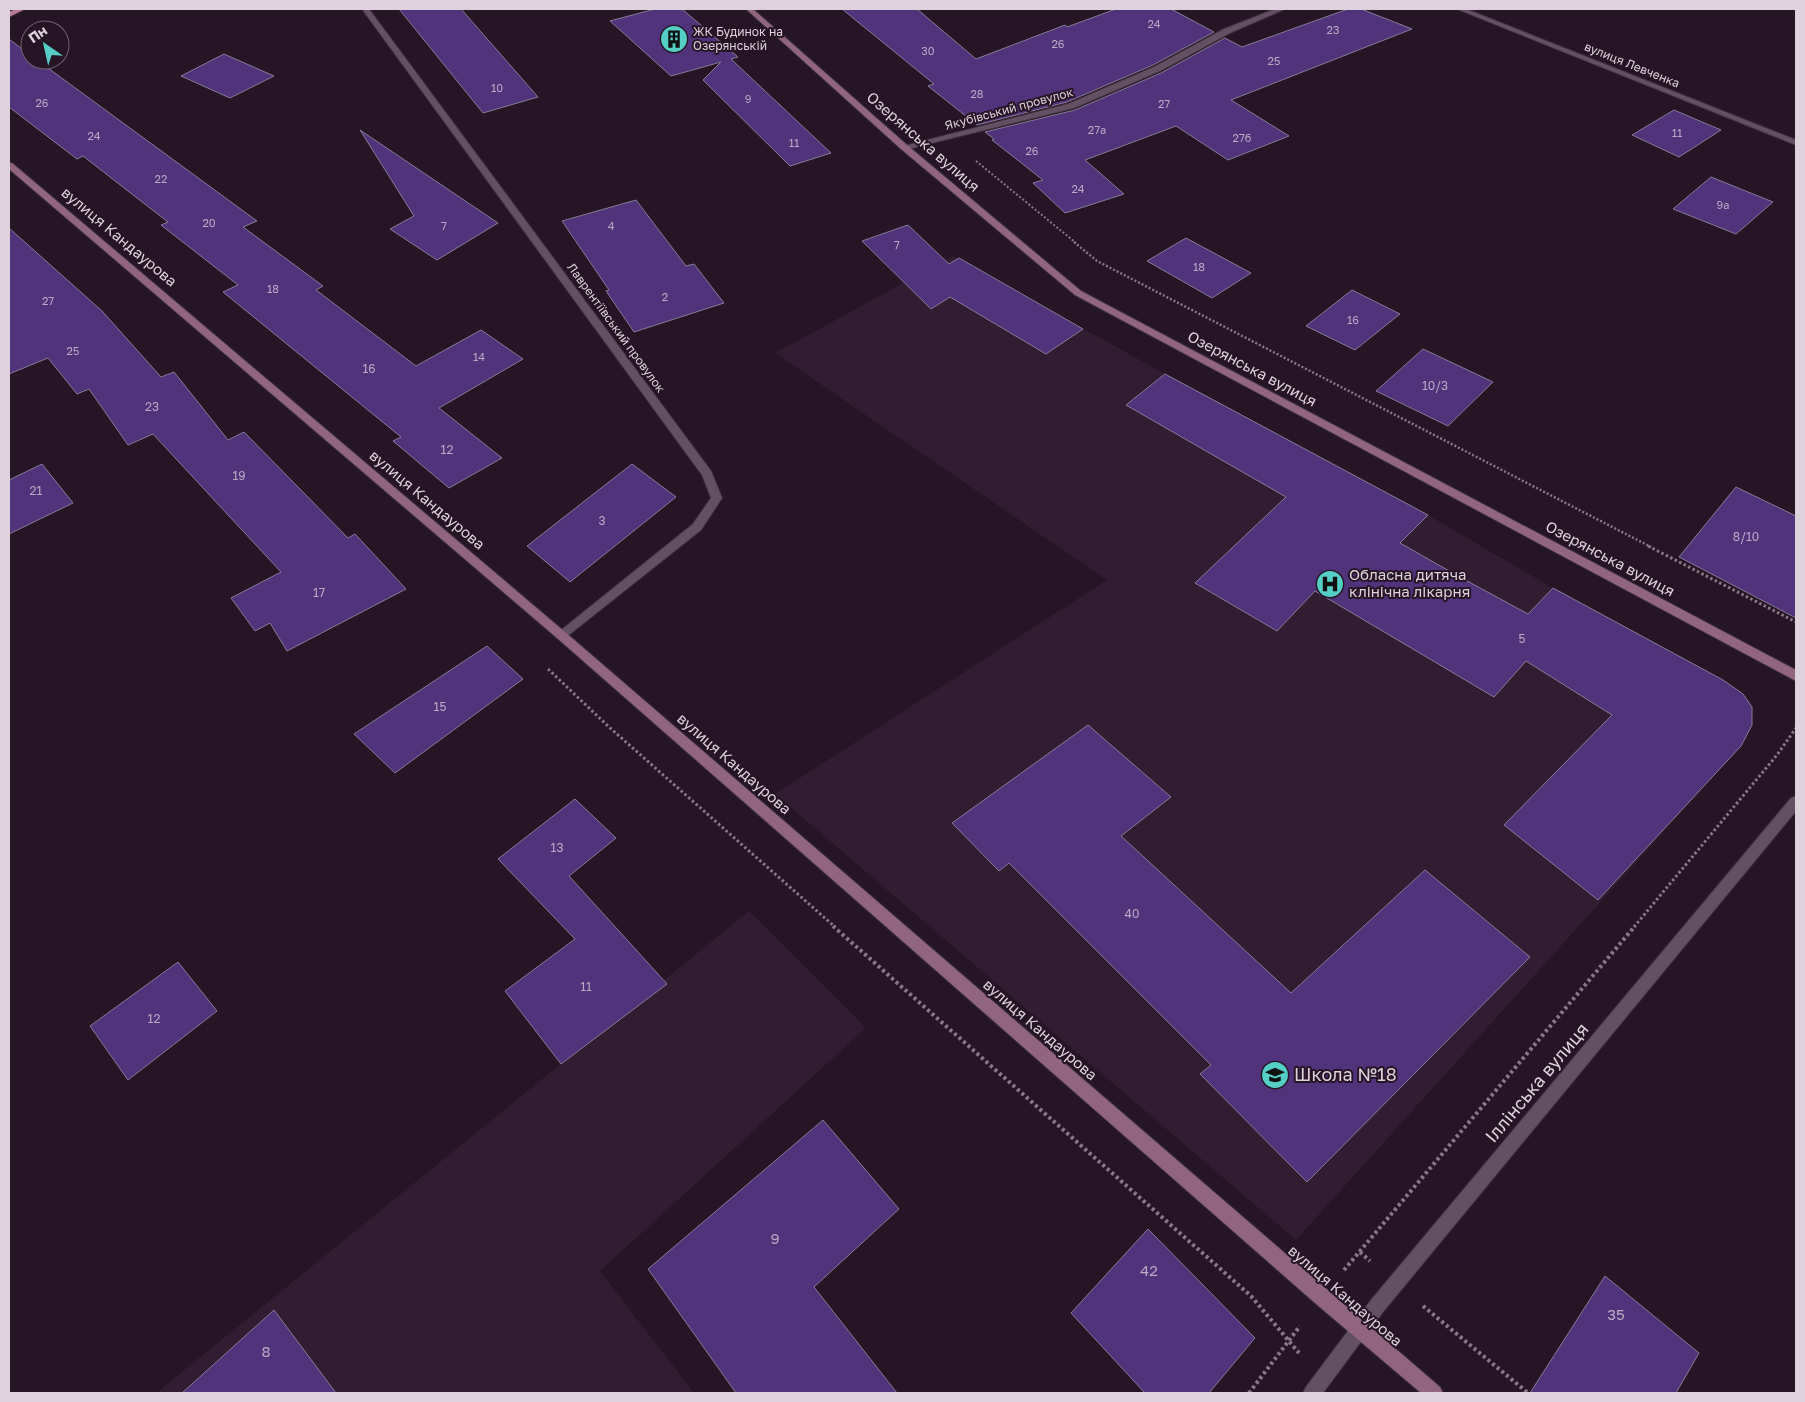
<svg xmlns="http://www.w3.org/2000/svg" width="1805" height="1402" viewBox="0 0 1805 1402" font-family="'Golos Text',sans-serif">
  <rect width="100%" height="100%" fill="#261525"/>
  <path fill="#321c31" d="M953,256L1165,374L1428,515L1553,588L1723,680L1752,707V725L1741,746L1296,1240L775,794L1107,580L775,353Z
    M749,911L866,1028L600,1271L694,1393H156Z"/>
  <path fill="#51337c" stroke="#857d96" d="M399,9H461L538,97L483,113Z
    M655,9H682L738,57L731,59L831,153L790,166L703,80L721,62L671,76L610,21Z
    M842,9H917L976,59L1065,25L1067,27L1116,9H1171L1214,32L1153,65L1067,102L977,125L928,86L934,84Z
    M1348,9H1361L1412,29L1231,100L1289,136L1228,160L1176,126L1085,160L1124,194L1065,213L1033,183L1043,180L992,140L994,139L985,132L1075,110L1161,73L1225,38L1242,47Z
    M9,39L30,55V60H37L257,221L243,227L323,286L316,290L416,366L481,330L523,359L439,408L502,458L449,488L393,441L401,437L223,292L238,285L161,225L168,222L83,156L77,159L9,107Z
    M224,54L274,76L230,98L181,76Z
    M1674,110L1721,130L1679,157L1632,135Z
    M360,130L498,223L437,260L390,229L414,216Z
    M1711,177L1773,202L1736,234L1673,209Z
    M636,200L686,266L694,264L724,303L634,332L606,291L609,290L562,221Z
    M908,225L949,264L959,258L1083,329L1046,354L950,297L931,309L862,241Z
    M9,228L102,311L161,377L174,372L228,440L244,432L348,538L355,534L406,589L287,651L270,623L255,631L231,598L281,572L153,434L128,445L89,389L77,394L48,358L9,374Z
    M1186,238L1251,273L1212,298L1147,261Z
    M1352,290L1400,314L1355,350L1306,326Z
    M1423,349L1493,382L1448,426L1376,391Z
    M1165,374L1428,515L1400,543L1458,576L1528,614L1553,588L1723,680L1743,694L1752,707V725L1741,746L1598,900L1504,825L1612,715L1526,661L1494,697L1315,591L1277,631L1195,583L1286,497L1126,405Z
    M42,464L73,503L9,534V480Z
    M632,464L676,497L570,582L527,546Z
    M1736,487L1796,516V618L1679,557Z
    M487,646L523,679L395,773L354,734Z
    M1088,725L1171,797L1121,836L1291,993L1425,870L1530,957L1307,1182L1200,1074L1211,1065L1009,863L999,871L952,823Z
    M575,799L616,838L569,876L667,984L561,1064L505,991L575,939L498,859Z
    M178,962L217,1011L128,1080L90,1026Z
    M823,1120L899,1209L814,1287L897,1393H736L648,1269Z
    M1148,1229L1255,1338L1209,1393H1145L1071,1313Z
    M1605,1276L1699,1353L1676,1393H1530Z
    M274,1310L336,1393H182Z"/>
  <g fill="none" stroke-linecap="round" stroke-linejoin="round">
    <g stroke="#3c303c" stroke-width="2">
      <path id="street" d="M362,9H369L711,471L722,498L701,530L565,638H557L555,635L693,524L711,498L702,475Z
        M1275,9H1285L1230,33L1160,71L1074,108L904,150L900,147L1068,104L1154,67L1224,29Z
        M1457,9H1466L1796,140V145Z
        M1796,796V811L1383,1312L1323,1393H1303L1306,1387L1371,1300L1791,798Z"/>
    </g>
    <g stroke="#3c303c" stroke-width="2">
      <path id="secondary" d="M746,9H753L907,145L1081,291L1796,670V681L1075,295L901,149Z
        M9,163H12L565,632L1440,1387L1443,1393H1421L1315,1303L557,638L9,169Z"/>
    </g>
    <g stroke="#3c303c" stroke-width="2">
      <path id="primary" d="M16,9H25L9,17V12Z"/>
    </g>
    <path stroke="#887987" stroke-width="2" stroke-dasharray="2 2" stroke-linecap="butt" d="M976,161L1076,243"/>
    <path stroke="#887987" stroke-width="2.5" stroke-dasharray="2 2" stroke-linecap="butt" d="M1074,242L1097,261L1651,547"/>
    <path stroke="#887987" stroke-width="3" stroke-dasharray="2.5 2.5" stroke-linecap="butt" d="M1648,546L1796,622
      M548,669L609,727L835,927
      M1634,927L1777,755L1796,728"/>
    <path stroke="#887987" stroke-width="4" stroke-dasharray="3 3" stroke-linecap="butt" d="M833,926L1251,1296L1299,1353
      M1360,1252L1370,1261
      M1344,1270L1635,926
      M1423,1306L1528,1393
      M1249,1393L1300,1326"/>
    <use href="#street" fill="#645063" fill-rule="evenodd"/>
    <use href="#secondary" fill="#90657d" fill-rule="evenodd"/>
    <use href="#primary" fill="#bb7998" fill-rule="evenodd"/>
  </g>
  <defs>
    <g id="building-disc" transform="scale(1.4375)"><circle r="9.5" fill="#55cec6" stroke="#261525"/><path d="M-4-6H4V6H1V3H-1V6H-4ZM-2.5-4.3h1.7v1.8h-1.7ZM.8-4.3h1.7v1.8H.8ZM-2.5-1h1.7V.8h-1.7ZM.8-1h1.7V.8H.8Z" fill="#111"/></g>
    <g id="hospital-disc" transform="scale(1.4375)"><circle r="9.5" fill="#55cec6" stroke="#261525"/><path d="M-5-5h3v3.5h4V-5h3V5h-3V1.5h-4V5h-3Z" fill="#111"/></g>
    <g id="school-disc" transform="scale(1.4375)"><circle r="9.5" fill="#55cec6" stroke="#261525"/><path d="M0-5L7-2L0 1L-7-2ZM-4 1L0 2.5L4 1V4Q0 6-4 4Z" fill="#111"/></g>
  </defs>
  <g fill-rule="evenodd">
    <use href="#building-disc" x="674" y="39"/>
    <use href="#hospital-disc" x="1330" y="584"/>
    <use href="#school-disc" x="1275" y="1075"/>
  </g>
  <g text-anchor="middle" stroke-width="4" stroke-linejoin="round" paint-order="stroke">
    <g font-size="11" fill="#bbaac5">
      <text x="1154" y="28">24</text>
      <text x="1333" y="34">23</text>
      <text x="1058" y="48">26</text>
      <text x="928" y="55">30</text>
      <text x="1274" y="65">25</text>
      <text x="497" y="92">10</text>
      <text x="977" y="98">28</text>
      <text x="748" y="103">9</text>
      <text x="42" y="107">26</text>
      <text x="1164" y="108">27</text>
      <text x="1097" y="134">27а</text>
      <text x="1677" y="137">11</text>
      <text x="94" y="140">24</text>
      <text x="1242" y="142">27б</text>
      <text x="794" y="147">11</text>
      <text x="1032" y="155">26</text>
      <text x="161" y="183">22</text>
      <text x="1078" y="193">24</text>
      <text x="1723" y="209">9а</text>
      <text x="209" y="227">20</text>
      <text x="444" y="230">7</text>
      <text x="611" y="230">4</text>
      <text x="897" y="249">7</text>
      <text x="1199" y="271">18</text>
      <text x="273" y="293">18</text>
      <text x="665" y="301">2</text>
      <text x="48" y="305">27</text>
      <text x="1353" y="324">16</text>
      <text x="73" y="355">25</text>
      <text x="479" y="361">14</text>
    </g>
    <g font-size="12" fill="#ded2dd" stroke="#261525" text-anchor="start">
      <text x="693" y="36">ЖК Будинок на<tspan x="693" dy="14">Озерянській</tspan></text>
    </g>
    <g font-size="12" fill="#ded2dd" stroke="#261525">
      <text transform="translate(1632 65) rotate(22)" y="4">вулиця Левченка</text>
      <text transform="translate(1009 109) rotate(-15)" y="4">Якубівський провулок</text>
      <text transform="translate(616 328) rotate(54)" y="4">Лаврентіївський провулок</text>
    </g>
    <g font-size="12" fill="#bbaac5">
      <text x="369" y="373">16</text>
      <text x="1435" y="390">10/3</text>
      <text x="152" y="411">23</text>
      <text x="447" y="454">12</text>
      <text x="239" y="480">19</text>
      <text x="36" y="495">21</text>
      <text x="602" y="525">3</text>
      <text x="1746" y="541">8/10</text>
      <text x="319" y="597">17</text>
      <text x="1522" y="643">5</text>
      <text x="440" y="711">15</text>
      <text x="557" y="852">13</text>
      <text x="1132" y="918">40</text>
      <text x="586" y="991">11</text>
      <text x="154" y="1023">12</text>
    </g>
    <g font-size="15" fill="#ded2dd" stroke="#261525">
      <text transform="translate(923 142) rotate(41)" y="5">Озерянська вулиця</text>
      <text transform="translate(119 237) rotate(40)" y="5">вулиця Кандаурова</text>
      <text transform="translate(1252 369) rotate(28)" y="5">Озерянська вулиця</text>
      <text transform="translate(427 500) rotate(40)" y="5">вулиця Кандаурова</text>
      <text transform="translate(1610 559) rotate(28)" y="5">Озерянська вулиця</text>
      <text transform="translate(734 764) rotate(41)" y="5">вулиця Кандаурова</text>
      <text transform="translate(1040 1030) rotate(41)" y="5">вулиця Кандаурова</text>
      <text transform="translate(1345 1296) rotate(41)" y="5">вулиця Кандаурова</text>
    </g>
    <g font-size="15" fill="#ded2dd" stroke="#261525" text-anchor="start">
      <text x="1349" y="580">Обласна дитяча<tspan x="1349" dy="17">клінічна лікарня</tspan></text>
    </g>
    <g font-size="15" fill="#bbaac5">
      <text x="775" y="1244">9</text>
      <text x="1149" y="1276">42</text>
      <text x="1616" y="1320">35</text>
      <text x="266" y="1357">8</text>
    </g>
    <g font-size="18" fill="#ded2dd" stroke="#261525" text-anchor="start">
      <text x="1294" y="1081">Школа №18</text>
    </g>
    <g font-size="18" fill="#ded2dd" stroke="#261525">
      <text transform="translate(1537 1083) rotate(-50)" y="6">Іллінська вулиця</text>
    </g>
  </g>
  <rect width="1805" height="1402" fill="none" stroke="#ded2dd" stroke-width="20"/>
  <g transform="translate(45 45) rotate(326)"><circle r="24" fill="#261525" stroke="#70616f"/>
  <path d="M0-4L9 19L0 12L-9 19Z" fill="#55cec6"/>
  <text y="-8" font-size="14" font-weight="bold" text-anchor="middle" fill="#ded2dd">Пн</text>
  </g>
</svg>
